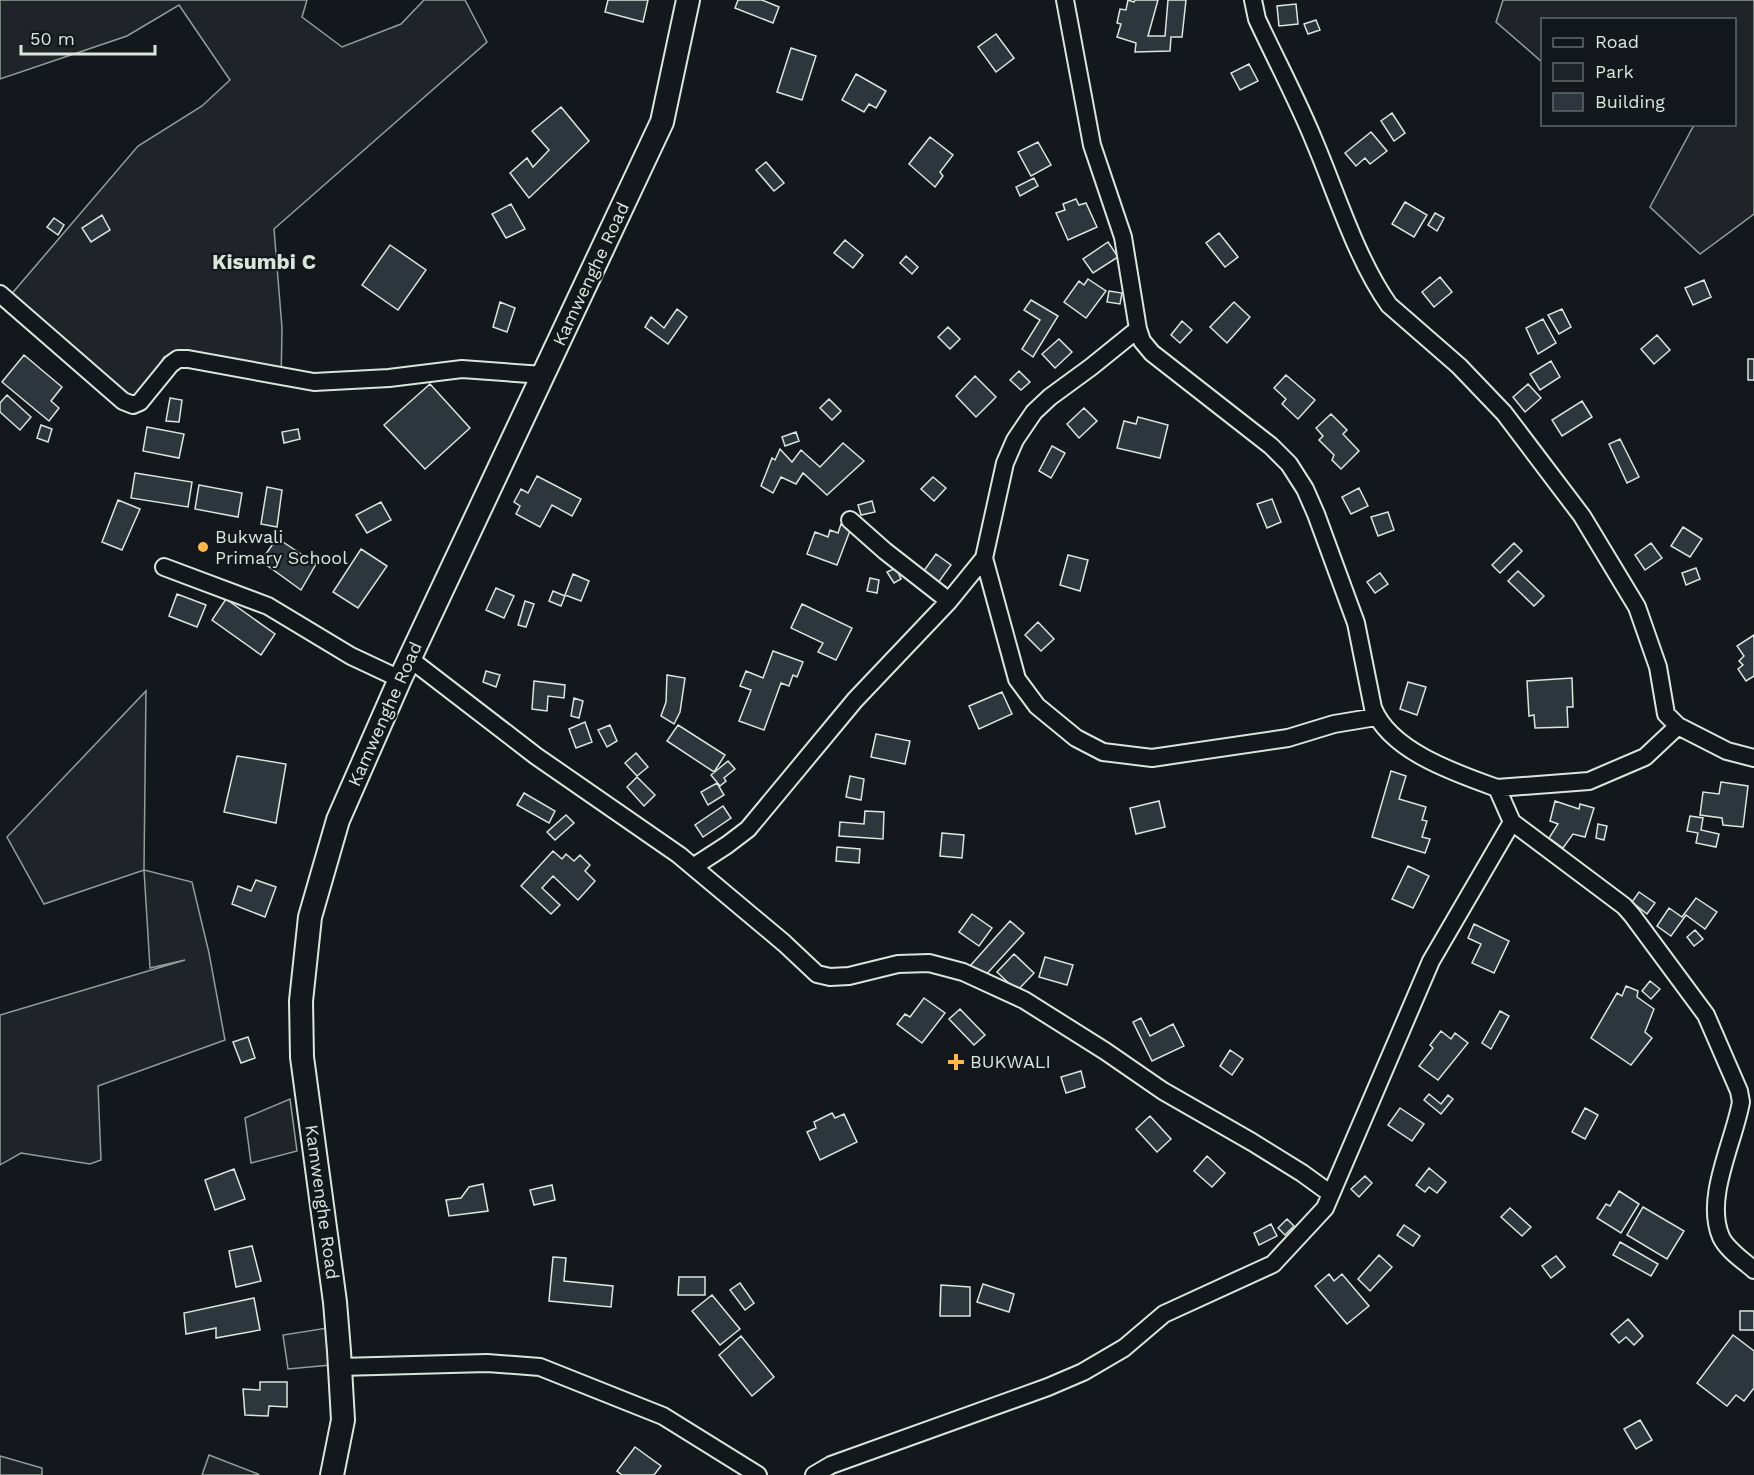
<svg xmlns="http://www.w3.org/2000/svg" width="1754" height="1475" viewBox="0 0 1754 1475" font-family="'Work Sans',sans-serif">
  <rect width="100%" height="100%" fill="#14181c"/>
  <path fill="#202428" stroke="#939e99" stroke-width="1.5" d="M0,0H307L302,17L342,47L401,24L424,0H465L487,42L274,229L282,328L281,383L172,357H164L146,387L133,399L125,398L9,297L138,146L202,106L230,80L179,5L127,36L0,79Z
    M1503,0H1754V214L1700,254L1650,207L1694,125L1734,124V20H1542V62L1496,22Z
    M146,691L144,870L192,882L209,953L225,1040L98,1086L101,1160L90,1164L21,1153L0,1165V1015L185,960L150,968L144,870L44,904L7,837Z
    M290,1099L297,1151L251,1163L245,1118Z
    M327,1328L331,1365L288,1369L283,1335Z
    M209,1455L258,1474L259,1475H202Z
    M0,1456L42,1468V1475H0Z"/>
  <path fill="#2c363c" stroke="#d8e6dc" stroke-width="1.5" d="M608,0H648L643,22L605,12Z
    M738,0H762L779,7L773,23L735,8Z
    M1128,0L1134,2L1135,0H1158L1148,36H1165L1168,0H1186L1182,37H1171L1170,51L1135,52L1136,43L1117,37L1121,24L1117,23L1120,9L1126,10Z
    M1296,4L1298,24L1279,26L1277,6Z
    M1316,20L1320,30L1308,34L1304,24Z
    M996,34L1014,58L996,72L978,47Z
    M791,48L816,56L802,100L777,92Z
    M1249,64L1258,81L1240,90L1231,73Z
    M856,74L886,91L876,108L869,104L864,112L842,100Z
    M561,107L589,141L529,198L510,173L527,158L533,167L549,150L532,131Z
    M1392,113L1405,133L1394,141L1381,121Z
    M1371,132L1387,151L1370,164L1365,158L1356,166L1345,153Z
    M930,137L953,155L940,172L943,176L935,187L909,164Z
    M1038,142L1051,165L1031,176L1018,152Z
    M766,162L784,183L774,191L756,170Z
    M1034,178L1038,186L1020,196L1016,187Z
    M1076,199L1079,205L1086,203L1097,227L1068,240L1056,213L1065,210L1063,204Z
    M1405,202L1427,215L1414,237L1392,224Z
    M511,204L525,229L506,238L492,214Z
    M1435,213L1444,218L1437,231L1428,225Z
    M102,215L110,230L91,242L82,228Z
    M54,218L64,225L58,235L47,227Z
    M1219,233L1238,257L1225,267L1206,243Z
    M845,240L863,255L853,268L834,253Z
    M1108,242L1118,257L1093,273L1083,259Z
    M390,245L426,270L398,310L362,285Z
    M906,256L918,267L912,274L900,263Z
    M1440,277L1452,292L1434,307L1422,292Z
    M1088,279L1106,291L1086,318L1064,302L1079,281L1084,285Z
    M1704,280L1711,297L1693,305L1685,288Z
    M1109,291L1122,293L1120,304L1107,302Z
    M1031,300L1058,316L1033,357L1022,349L1040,320L1024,310Z
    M500,302L515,308L507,332L493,327Z
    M1234,302L1250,317L1227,343L1210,327Z
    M677,309L687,317L668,344L645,327L651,317L664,328Z
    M1562,309L1571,327L1559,334L1548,315Z
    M1543,319L1556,343L1538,354L1526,328Z
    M1182,321L1192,330L1180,343L1171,335Z
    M948,327L960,339L950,349L938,337Z
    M1657,335L1670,350L1654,364L1641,349Z
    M1059,339L1072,352L1055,368L1042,354Z
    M24,355L62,387L51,401L59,408L49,421L2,382Z
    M1748,359H1754V380H1748Z
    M1551,361L1560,377L1540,390L1530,374Z
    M1019,371L1030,382L1021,390L1010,380Z
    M1286,375L1315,400L1298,419L1282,404L1286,399L1274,388Z
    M975,376L996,397L976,417L956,396Z
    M430,384L470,428L425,469L384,425Z
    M1528,384L1541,398L1525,412L1513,397Z
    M7,395L31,417L20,430L0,412V403Z
    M170,398L182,400L179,422L166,421Z
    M829,399L841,411L832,420L820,408Z
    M1582,401L1592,417L1562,436L1552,420Z
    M1084,408L1097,421L1079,438L1067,424Z
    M1331,414L1347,430L1343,434L1359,451L1341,469L1332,460L1334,455L1319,440L1323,436L1316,428Z
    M1138,417L1168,425L1160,458L1117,448L1124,421L1136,424Z
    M41,425L52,429L48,442L37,438Z
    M147,427L184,434L179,458L143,451Z
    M298,429L300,439L284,443L282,432Z
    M796,432L799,441L785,446L782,437Z
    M1620,439L1639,477L1627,483L1609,444Z
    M843,443L864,461L827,495L803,473L796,484L781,477L773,493L761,486L772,458L775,460L780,449L792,462L801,450L820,467Z
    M1052,446L1065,453L1051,478L1039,471Z
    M135,473L192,482L188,507L131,498Z
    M537,476L581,499L572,516L552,505L540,527L516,514L520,506L514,502L521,489L528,493Z
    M933,477L946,488L934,501L921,489Z
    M199,485L242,493L238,517L195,509Z
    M267,487L282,490L277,527L261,524Z
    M1359,488L1368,506L1351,514L1342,497Z
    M1272,499L1281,522L1267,528L1257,504Z
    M118,500L140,509L122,550L102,542Z
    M872,501L875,512L861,515L858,505Z
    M381,502L391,520L367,533L356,515Z
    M1388,512L1394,530L1378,536L1371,517Z
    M841,524L851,528L837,565L807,554L815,532L828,537L830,530L838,533Z
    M1683,527L1702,539L1690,557L1671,546Z
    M277,538L316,564L301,590L261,561Z
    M1514,543L1522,551L1500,573L1492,565Z
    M1651,543L1662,558L1645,570L1635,555Z
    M361,549L387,566L358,608L333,592Z
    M936,554L951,565L938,583L923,572Z
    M1068,555L1088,560L1080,591L1060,585Z
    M896,568L901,579L894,583L887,572Z
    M1696,568L1700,579L1686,585L1682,573Z
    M1518,571L1544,596L1534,606L1508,581Z
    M1380,573L1388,584L1375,593L1367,582Z
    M573,574L589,581L581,601L565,595Z
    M870,578L879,580L877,593L867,591Z
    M496,588L514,596L504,618L486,610Z
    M553,591L565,596L561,606L549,601Z
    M177,594L206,605L197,627L169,616Z
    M226,599L275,634L261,655L212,620Z
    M525,601L534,604L526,627L518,625Z
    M802,604L852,628L836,660L818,652L823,643L791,628Z
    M1038,622L1054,639L1041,651L1025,635Z
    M1754,635V676L1746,681L1738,669L1743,665L1739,661L1744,656L1737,646Z
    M773,651L803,662L797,677L793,675L789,686L781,683L764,730L739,721L751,690L740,686L746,671L763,678Z
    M486,671L500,675L496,687L483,682Z
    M667,675L685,678L680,712L674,724L661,716L666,702Z
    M1572,678L1573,707H1567L1568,727L1535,728L1534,715L1529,716L1527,681Z
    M534,681L565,685L564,698L548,696L547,711L532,709Z
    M1408,682L1426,687L1417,715L1400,709Z
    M1002,692L1012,714L979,729L969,706Z
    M574,698L583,701L579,718L571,716Z
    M585,722L592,742L576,748L569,729Z
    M610,725L617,741L607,747L598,730Z
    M678,725L725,755L714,772L667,741Z
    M876,734L910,741L905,764L871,757Z
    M636,753L648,767L637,776L625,763Z
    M237,756L286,764L276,823L224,812Z
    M728,761L735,769L724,778L726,781L720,786L711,775Z
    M1391,771L1406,776L1399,799L1426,807L1422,820L1427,821L1422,837L1430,839L1425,853L1372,837Z
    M850,776L864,779L861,800L846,797Z
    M637,777L655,795L644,806L627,787Z
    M1721,782L1748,786L1743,827L1723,825L1722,818L1700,815L1703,792L1719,794Z
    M717,783L724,795L708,805L701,792Z
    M524,793L555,811L549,823L517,805Z
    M1159,801L1165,827L1136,834L1130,808Z
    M1555,801L1579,809L1580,804L1594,808L1585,837L1573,834L1563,848L1549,838L1558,824L1550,821Z
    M723,806L731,818L703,837L695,825Z
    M865,811L884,812L883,839L839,836L840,822L864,824Z
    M566,815L574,823L555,840L547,832Z
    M1690,816L1703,818L1701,830L1719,834L1716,847L1696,843L1698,833L1687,831Z
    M1598,824L1607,826L1604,840L1596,838Z
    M942,833L964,835L962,858L940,856Z
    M837,847L860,849L859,863L836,861Z
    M553,851L562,859L566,854L574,861L580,855L590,865L585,871L595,881L578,900L553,876L542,888L560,905L551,914L521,886Z
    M1408,866L1429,876L1413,908L1392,899Z
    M256,880L276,887L265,917L232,904L238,886L251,891Z
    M1639,892L1655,903L1647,914L1632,902Z
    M1696,898L1717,912L1705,929L1686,915L1671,936L1657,926L1669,908L1682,917Z
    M972,914L992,928L979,946L959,932Z
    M1010,921L1024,933L983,978L970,966Z
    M1474,924L1509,941L1494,973L1472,963L1481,944L1468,938Z
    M1695,930L1703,939L1694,946L1687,937Z
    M1014,954L1034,973L1017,991L997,972Z
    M1045,957L1073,965L1067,985L1039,977Z
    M1650,981L1660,989L1651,999L1642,991Z
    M1626,986L1638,991L1637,997L1654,1009L1645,1032L1652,1038L1631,1065L1591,1038L1617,993L1622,996Z
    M924,998L945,1013L922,1043L897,1024L905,1014L910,1017Z
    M960,1009L985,1035L974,1045L949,1019Z
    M1500,1011L1509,1016L1491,1049L1482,1043Z
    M1141,1018L1150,1036L1173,1024L1184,1046L1152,1061L1133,1022Z
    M1441,1031L1451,1039L1455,1033L1468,1043L1438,1080L1419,1066L1433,1048L1430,1045Z
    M248,1037L255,1058L241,1063L233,1042Z
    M1230,1050L1243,1059L1232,1075L1220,1066Z
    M1081,1071L1085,1087L1066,1093L1061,1077Z
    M1429,1094L1441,1104L1448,1095L1453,1099L1441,1114L1424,1100Z
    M1400,1108L1424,1124L1412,1141L1388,1125Z
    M1585,1108L1598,1115L1585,1139L1572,1132Z
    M832,1113L835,1118L844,1114L857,1142L820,1160L807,1132L816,1128L814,1122Z
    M1150,1116L1171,1139L1157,1152L1136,1129Z
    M1207,1156L1225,1173L1212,1187L1194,1171Z
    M1429,1168L1446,1182L1437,1193L1429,1187L1425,1192L1416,1185Z
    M234,1169L245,1199L215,1210L205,1180Z
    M1365,1176L1372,1183L1359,1197L1351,1189Z
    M483,1184L488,1211L449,1216L446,1200L461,1198L469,1187Z
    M552,1185L555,1200L534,1205L530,1190Z
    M1619,1191L1639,1204L1621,1233L1597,1218L1606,1204L1610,1206Z
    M1643,1207L1684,1231L1667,1259L1627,1235Z
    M1510,1208L1531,1227L1522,1236L1501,1217Z
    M1287,1219L1294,1226L1285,1235L1278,1228Z
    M1271,1224L1277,1236L1259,1245L1254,1233Z
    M1404,1225L1420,1236L1413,1246L1397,1235Z
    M1620,1242L1658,1264L1651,1276L1613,1255Z
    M252,1246L261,1281L236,1287L229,1251Z
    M1379,1255L1392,1267L1370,1291L1358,1279Z
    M1556,1256L1565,1267L1551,1278L1542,1266Z
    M553,1257L566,1258L564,1281L613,1286L611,1307L549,1301Z
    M1329,1274L1334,1281L1342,1274L1369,1306L1347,1324L1315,1286Z
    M679,1277H705V1295H678Z
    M740,1283L754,1303L745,1310L730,1290Z
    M983,1284L1014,1294L1009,1312L977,1302Z
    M941,1285L970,1287V1316H940Z
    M712,1295L740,1329L720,1345L692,1311Z
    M254,1298L260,1330L216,1338V1328L186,1334L184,1313Z
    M1740,1311H1754V1330H1740Z
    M1628,1319L1643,1336L1634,1345L1626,1337L1619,1343L1611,1334Z
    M1733,1335L1754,1351V1388L1744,1401L1736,1395L1727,1406L1697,1383Z
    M741,1336L774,1377L752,1396L719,1355Z
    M260,1382H287V1407L269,1406L268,1416L245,1415L243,1389L260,1390Z
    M1640,1420L1652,1440L1636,1449L1624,1429Z
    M635,1447L661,1466L654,1475H622L617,1471Z"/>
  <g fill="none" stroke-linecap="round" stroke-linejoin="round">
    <g stroke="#d8e6dc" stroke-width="20">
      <path id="street" d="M1065,0L1092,145L1123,237L1138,329L1142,341L1152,353L1271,446L1289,464L1305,489L1316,514L1356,623L1373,708C1390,751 1455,773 1497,788L1512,822L1624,906L1632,915L1706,1015L1739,1091L1741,1102C1734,1142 1704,1198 1721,1237C1727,1250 1744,1261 1754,1270
        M1253,0L1257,19C1276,60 1298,101 1315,143C1337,195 1357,260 1389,305L1459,366L1504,413L1582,516L1637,607L1658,667L1666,714L1678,726L1727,751L1754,758
        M0,294L123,401L133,405L140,402L171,364L178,359H188L314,382L389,378L462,369L543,375
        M1138,329L1091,367L1050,397L1034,412L1015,440L1005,463L984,558L1017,679L1037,706L1076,738L1103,752L1152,758L1288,738L1334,724L1376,717
        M850,520L885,551L949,601
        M164,567L268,606L351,656L400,679
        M410,659L536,756L679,855L784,943L817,974L830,977L849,976L898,964L929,963L963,972L1024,1000L1105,1051L1163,1091L1252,1142L1302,1173L1331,1194
        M1497,788L1589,781L1645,757L1678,726
        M693,867L727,845L748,829L855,700L949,601L984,558
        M340,1367L487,1363L540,1367L663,1416L758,1475
        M814,1475L831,1465L1048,1387L1083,1372L1124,1348L1164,1314L1273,1264L1325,1208L1431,961L1512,822"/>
    </g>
    <g stroke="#d8e6dc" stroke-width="26">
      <path id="secondary" d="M332,1475L343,1420L339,1351L335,1302L302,1057L301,1001L310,917L338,820L400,679L662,122L688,0"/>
    </g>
    <use href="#street" stroke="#14181c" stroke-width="16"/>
    <use href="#secondary" stroke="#14181c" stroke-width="22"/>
  </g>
  <g fill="#ffb74d" stroke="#14181c" stroke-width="2">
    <circle cx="203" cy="547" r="6"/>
    <path d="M953 1053h6v6h6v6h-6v6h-6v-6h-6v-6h6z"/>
  </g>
  <g text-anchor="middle" stroke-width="4.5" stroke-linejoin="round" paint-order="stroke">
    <g font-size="18" fill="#d8e6dc" stroke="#14181c">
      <text transform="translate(591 274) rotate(-65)" y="6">Kamwenghe Road</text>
      <text transform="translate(385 714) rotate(-66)" y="6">Kamwenghe Road</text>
      <text transform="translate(322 1202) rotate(82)" y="6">Kamwenghe Road</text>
    </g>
    <g font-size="18" fill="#d8e6dc" stroke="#14181c" text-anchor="start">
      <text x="215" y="543">Bukwali<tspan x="215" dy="21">Primary School</tspan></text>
      <text x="970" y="1068">BUKWALI</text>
    </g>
    <g font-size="21" font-weight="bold" fill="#d8e6dc" stroke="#14181c">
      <text x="264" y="269">Kisumbi C</text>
    </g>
  </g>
  <rect x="1541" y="18" width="195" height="108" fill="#14181c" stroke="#626a69" stroke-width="1.5"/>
  <rect x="1553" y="38" width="30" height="9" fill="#14181c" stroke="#626a69" stroke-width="1.5"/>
  <text x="1595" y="48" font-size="18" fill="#d8e6dc">Road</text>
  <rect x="1553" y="63" width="30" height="18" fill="#202428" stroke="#626a69" stroke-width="1.5"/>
  <text x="1595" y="78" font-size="18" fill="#d8e6dc">Park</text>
  <rect x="1553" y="93" width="30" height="18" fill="#2c363c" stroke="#626a69" stroke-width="1.5"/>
  <text x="1595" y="108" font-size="18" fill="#d8e6dc">Building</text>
  <path d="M21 45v9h134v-9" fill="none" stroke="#d8e6dc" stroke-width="3"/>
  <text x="30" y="45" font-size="18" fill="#d8e6dc" stroke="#14181c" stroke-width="4.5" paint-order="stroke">50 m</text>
</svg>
